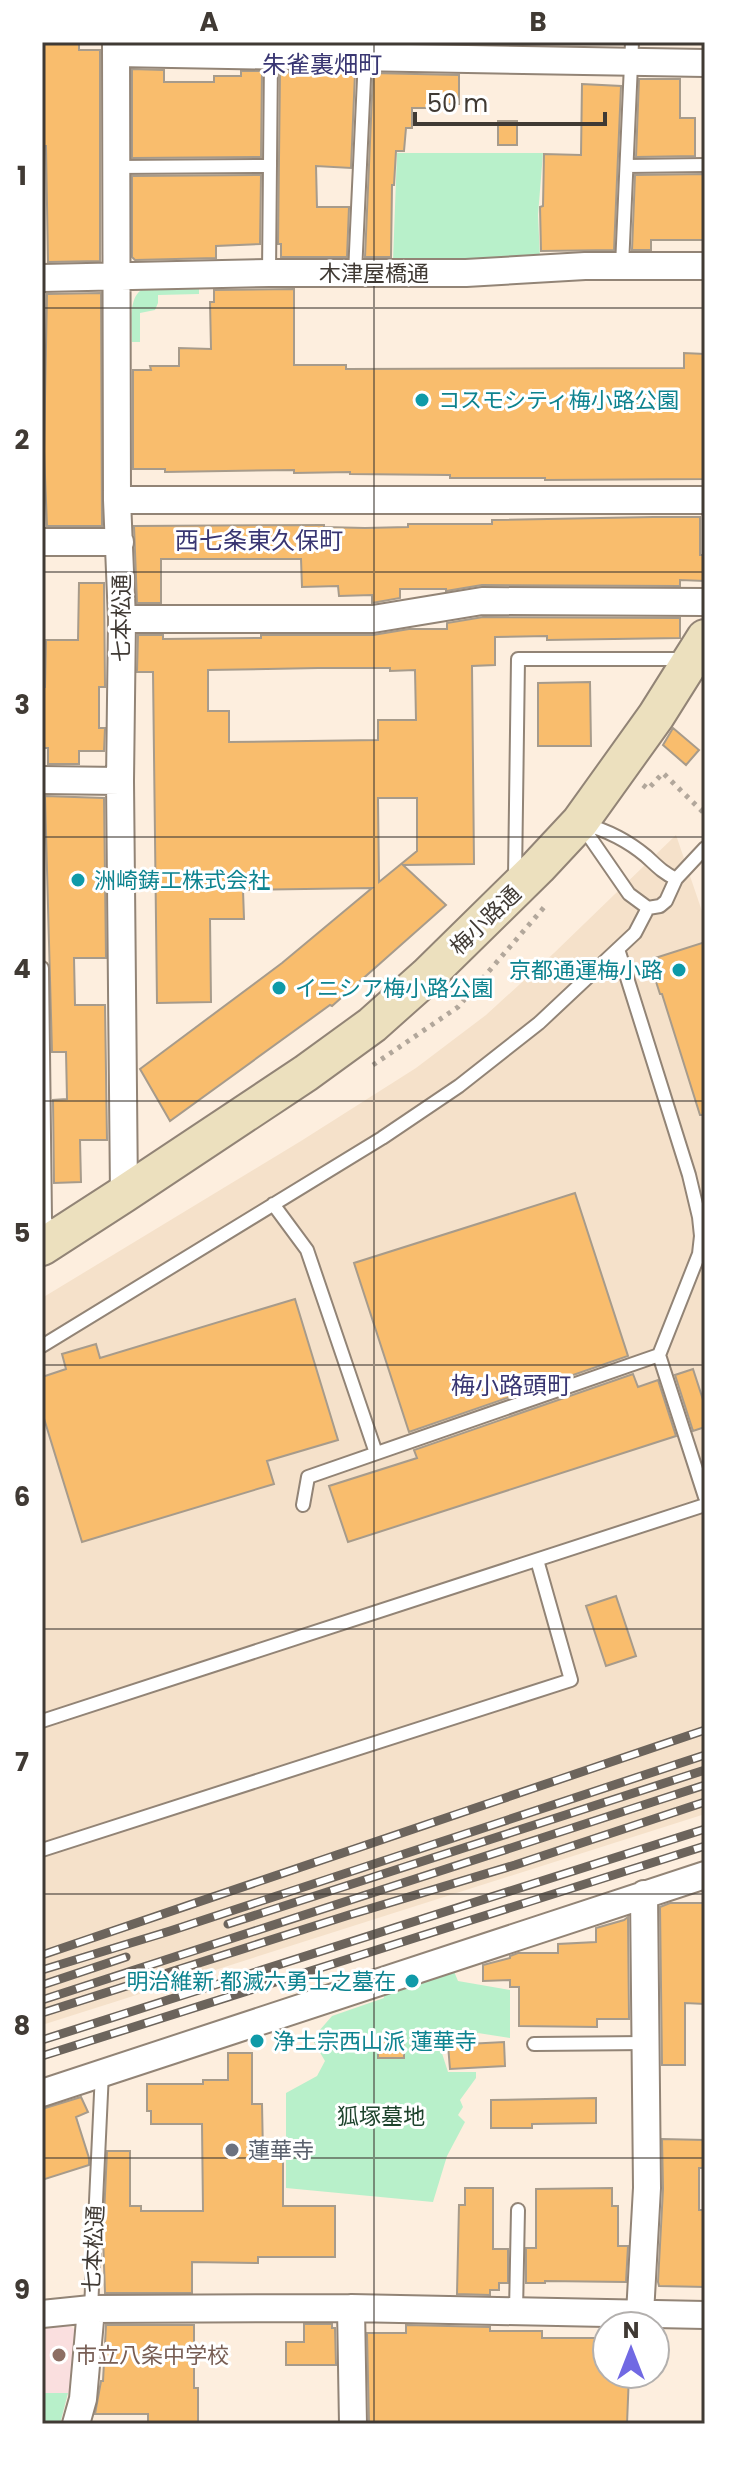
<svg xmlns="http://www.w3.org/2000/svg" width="747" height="2466" viewBox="0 0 747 2466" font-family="Poppins,'Noto Sans JP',sans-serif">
  <rect width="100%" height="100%" fill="#fdeede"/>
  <path fill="#f5e1ca" d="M676,835L705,920V1814L42,2025V1298L301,1141L416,1068L486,1015L554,953Z"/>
  <path fill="#fadfdf" d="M66,2324L78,2331L75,2379L68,2393L60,2424H42V2326Z"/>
  <path fill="#b8f0ca" d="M397,153H543L538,215L540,258L478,262L393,261Z
    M145,288H199V294L158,295V303L155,310L140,313V342H132C132,325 127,295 145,288Z
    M453,1969L458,1981L510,1990V2038L478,2033L439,2044L448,2072H476V2078L460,2100L463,2107L458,2115L465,2122L447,2156L433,2202L286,2188V2093L317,2076L325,2061L312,2039L332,2016L384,1998L383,1990Z
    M42,2393H68L60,2424H42Z"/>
  <path fill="#f9bd6d" stroke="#a79b8b" stroke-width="2" fill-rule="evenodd" d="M43,42H79V50H100V261L48,262L46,146H44Z
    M132,69L164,70V82H214V76H241V71H262L261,157L132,158Z
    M280,72L355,73L351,168L316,166L317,207H349L347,257H281V244H278Z
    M373,73L459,75V104H431V108H412V128H406L404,151H396L394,185H392L391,257H365Z
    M639,79H680V118H695V156L636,157Z
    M582,84L621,86L614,250L541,251L540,207L543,206L544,154L581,155Z
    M498,121H517V145H498Z
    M705,174V240H651V250H632L635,175Z
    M261,175L260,244L216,246V258L135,260L132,257V176Z
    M294,289V365H346V369L684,368V353L705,354V479L545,480V478H450V475L350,474V472L294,473V470L165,472V469H133V370H151L150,366H179V348L211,349L210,302H214V290Z
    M101,293L102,526H47L44,451L47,294Z
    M653,517H700V555H705V581L680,580V586L482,585L446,591V589H400V598L372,603V595L339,596L338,586L302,587L301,559H161V603H137L134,526L324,525V527L365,528L408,527V524H492V520Z
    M79,583H104L105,687H99V728H105L104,751H79V764H48V748H42V687H45L46,640H78Z
    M483,617L680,618V638L547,640V636L495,637V665L472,666L474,864L403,865L446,905L332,1006L330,1005L170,1121L140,1069L282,963L372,888L243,890L244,919H210L211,1002L157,1003L153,672H137L138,635H163V639L261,638V635H373L409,629H447V623ZM318,668H390V671L415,670L416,720H378V740L229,742V711H208V670ZM378,798H417V851L379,882Z
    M590,682L591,746H538V683Z
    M673,728L699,750L686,765L663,745Z
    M45,796L104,798L106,958H74L75,1005H105L107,1140H80L81,1182L54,1183L53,1100L67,1099L66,1052H52Z
    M705,942V1115H700L662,994H660L649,960Z
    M575,1193L628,1356L409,1432L354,1263Z
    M295,1299L338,1440L267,1461L274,1484L82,1542L42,1412V1377L66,1369L62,1354L96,1344L100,1358Z
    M693,1369L705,1406V1427L693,1431L675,1375Z
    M633,1374L638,1387L658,1380L676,1436L348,1542L329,1486L417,1458L414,1450Z
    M616,1596L636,1656L606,1666L586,1606Z
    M670,1903H705V2004L685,2003V2065H662L660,1907Z
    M628,1917L629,2019H597V2027L519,2026V1987H510V1980L483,1981V1965L510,1958V1956L518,1953H558V1944L596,1942V1928L624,1920Z
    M378,2037H404V2058H378Z
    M504,2042L505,2066L450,2069L448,2045Z
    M228,2053H252V2104H262L263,2154H283V2206H335V2257H258V2263L192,2262V2293H105L103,2237L107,2151H130V2206H141V2211H203L202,2124H151V2111H147V2084H203V2080H228Z
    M81,2097L88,2112L76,2117L89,2158V2165L42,2180V2109Z
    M596,2098V2123L532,2124V2128H491V2100Z
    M662,2139L705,2140V2168H699V2210H703V2238L705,2239V2287L659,2286L658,2282L663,2189Z
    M465,2188H493V2249H508V2283H499V2290H490V2295L457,2294L459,2205H465Z
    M612,2188V2206H618V2246H628L626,2282L545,2281V2283H526V2248H536V2189Z
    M304,2324H332V2328H335L336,2365H286V2342H304Z
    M106,2325H194V2388H198V2424H148V2414H95L101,2381H103Z
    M406,2325L490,2327V2331H542V2338H607V2374H629L627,2424H369L367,2333H406Z"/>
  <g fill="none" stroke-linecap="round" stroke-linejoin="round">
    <g stroke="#928476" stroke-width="16">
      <path id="lane" d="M627,166L705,165
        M115,167L270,166
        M622,266L632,42
        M269,273L271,56
        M355,273L365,57
        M584,824C606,830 628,841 646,856C657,866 662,872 676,879
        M582,826L629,894L648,908L660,906L666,901L676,879L705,848
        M515,877L518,659H686
        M42,968L45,1220L54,1235
        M273,1204L307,1250L376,1453
        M42,1346L382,1138L459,1086L539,1023L635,933L648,908
        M659,1355L705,1497
        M303,1505L308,1477L659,1355L699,1254L701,1236L699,1217L689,1175L618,949
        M42,1721L705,1505
        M42,1850L571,1680L537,1560
        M534,2044L646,2043
        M91,2309L102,2072
        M516,2311L518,2210"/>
    </g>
    <g stroke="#928476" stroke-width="30">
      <path id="street" d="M116,42L117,500L122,619L120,781L124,1194
        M116,53L705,63
        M42,278L269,273H466L585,266H705
        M117,500H705
        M42,542H120
        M122,619H373L482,601L705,602
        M42,780L120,781
        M42,2093L705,1875
        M351,2308L353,2424
        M42,2314L91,2309L351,2308L705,2315
        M640,2314L647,2188L644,1894
        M76,2424L83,2399L91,2309"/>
    </g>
    <g stroke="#928476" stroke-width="40">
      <path id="secondary" d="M42,1247L124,1194L306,1073L372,1025L427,976L538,867L580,822L656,716L705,638"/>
    </g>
    <path stroke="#b2a79b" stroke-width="5" stroke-dasharray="4 6" stroke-linecap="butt" d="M643,785L648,789L663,773L705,814
      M373,1065L458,1007L546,905"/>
    <use href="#lane" stroke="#fff" stroke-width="12"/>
    <use href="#street" stroke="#fff" stroke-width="26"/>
    <use href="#secondary" stroke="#ece0be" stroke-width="36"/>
    <g stroke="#6c645c" stroke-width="9">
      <path id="rail" d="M228,1924L705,1770
        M42,1955L705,1730
        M42,1970L170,1931L705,1755
        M42,1985L126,1957
        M42,2000L705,1785
        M42,2013L349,1915L515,1865L705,1802
        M42,2040L705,1829
        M42,2056L705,1846"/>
    </g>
    <use href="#rail" stroke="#fff" stroke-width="6" stroke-dasharray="18" stroke-linecap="butt"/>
  </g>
  <path fill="none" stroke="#403a34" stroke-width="2" stroke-opacity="0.55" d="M374,42V2424M42,308H705M42,572H705M42,837H705M42,1101H705M42,1365H705M42,1629H705M42,1894H705M42,2158H705"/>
  <g fill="#0f9aa8" stroke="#fff" stroke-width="3">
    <circle cx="422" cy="400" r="8"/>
    <circle cx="78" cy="880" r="8"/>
    <circle cx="679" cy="970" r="8"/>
    <circle cx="279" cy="988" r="8"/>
    <circle cx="412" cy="1981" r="8"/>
    <circle cx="257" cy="2041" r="8"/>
  </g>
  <circle fill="#6b7280" stroke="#fff" stroke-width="3" cx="232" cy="2150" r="8"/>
  <circle fill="#8d6e63" stroke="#fff" stroke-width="3" cx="59" cy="2355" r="8"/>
  <g text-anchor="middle" stroke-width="6" stroke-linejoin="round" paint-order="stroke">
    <g font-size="22" fill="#403a34" stroke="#fff">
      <text x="374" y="281">木津屋橋通</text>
      <text transform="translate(121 618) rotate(-90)" y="8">七本松通</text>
      <text transform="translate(485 920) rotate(-44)" y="8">梅小路通</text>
      <text transform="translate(93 2249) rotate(-87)" y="8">七本松通</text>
    </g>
    <g font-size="22" fill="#0d838f" stroke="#fff" text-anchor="start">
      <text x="438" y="408">コスモシティ梅小路公園</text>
      <text x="94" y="888">洲崎鋳工株式会社</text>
      <text x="663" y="978" text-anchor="end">京都通運梅小路</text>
      <text x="295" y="996">イニシア梅小路公園</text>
      <text x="396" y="1989" text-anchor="end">明治維新 都滅六勇士之墓在</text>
      <text x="273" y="2049">浄土宗西山派 蓮華寺</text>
    </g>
    <g font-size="22" fill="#1d432c" stroke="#fff">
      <text x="381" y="2124">狐塚墓地</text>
    </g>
    <g font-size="22" fill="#5b616d" stroke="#fff" text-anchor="start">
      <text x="248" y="2158">蓮華寺</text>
    </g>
    <g font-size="22" fill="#785e54" stroke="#fff" text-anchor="start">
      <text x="75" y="2363">市立八条中学校</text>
    </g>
    <g font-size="24" fill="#393672" stroke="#fff">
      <text x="322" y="73">朱雀裏畑町</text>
      <text x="259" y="549">西七条東久保町</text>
      <text x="511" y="1394">梅小路頭町</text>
    </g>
  </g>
  <rect width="747" height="2466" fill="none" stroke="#ffffff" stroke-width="88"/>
  <g transform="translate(631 2350)"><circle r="38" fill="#ffffff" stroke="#b3b0ae" stroke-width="2"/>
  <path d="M0-6L14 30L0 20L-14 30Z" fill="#7169e3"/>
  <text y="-12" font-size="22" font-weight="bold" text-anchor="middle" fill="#403a34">N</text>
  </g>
  <path d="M415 112v12h190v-12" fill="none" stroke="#403a34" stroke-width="4"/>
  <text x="427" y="112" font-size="24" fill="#403a34" stroke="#ffffff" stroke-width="6" paint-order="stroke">50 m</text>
  <rect x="44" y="44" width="659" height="2378" fill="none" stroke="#403a34" stroke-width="3"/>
  <g font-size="26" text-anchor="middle" font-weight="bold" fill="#403a34">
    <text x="209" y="31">A</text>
    <text x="538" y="31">B</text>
    <text x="22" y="185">1</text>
    <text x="22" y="449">2</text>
    <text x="22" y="714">3</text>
    <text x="22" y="978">4</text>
    <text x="22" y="1242">5</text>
    <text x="22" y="1506">6</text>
    <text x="22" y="1771">7</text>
    <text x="22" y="2035">8</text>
    <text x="22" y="2299">9</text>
  </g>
</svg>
